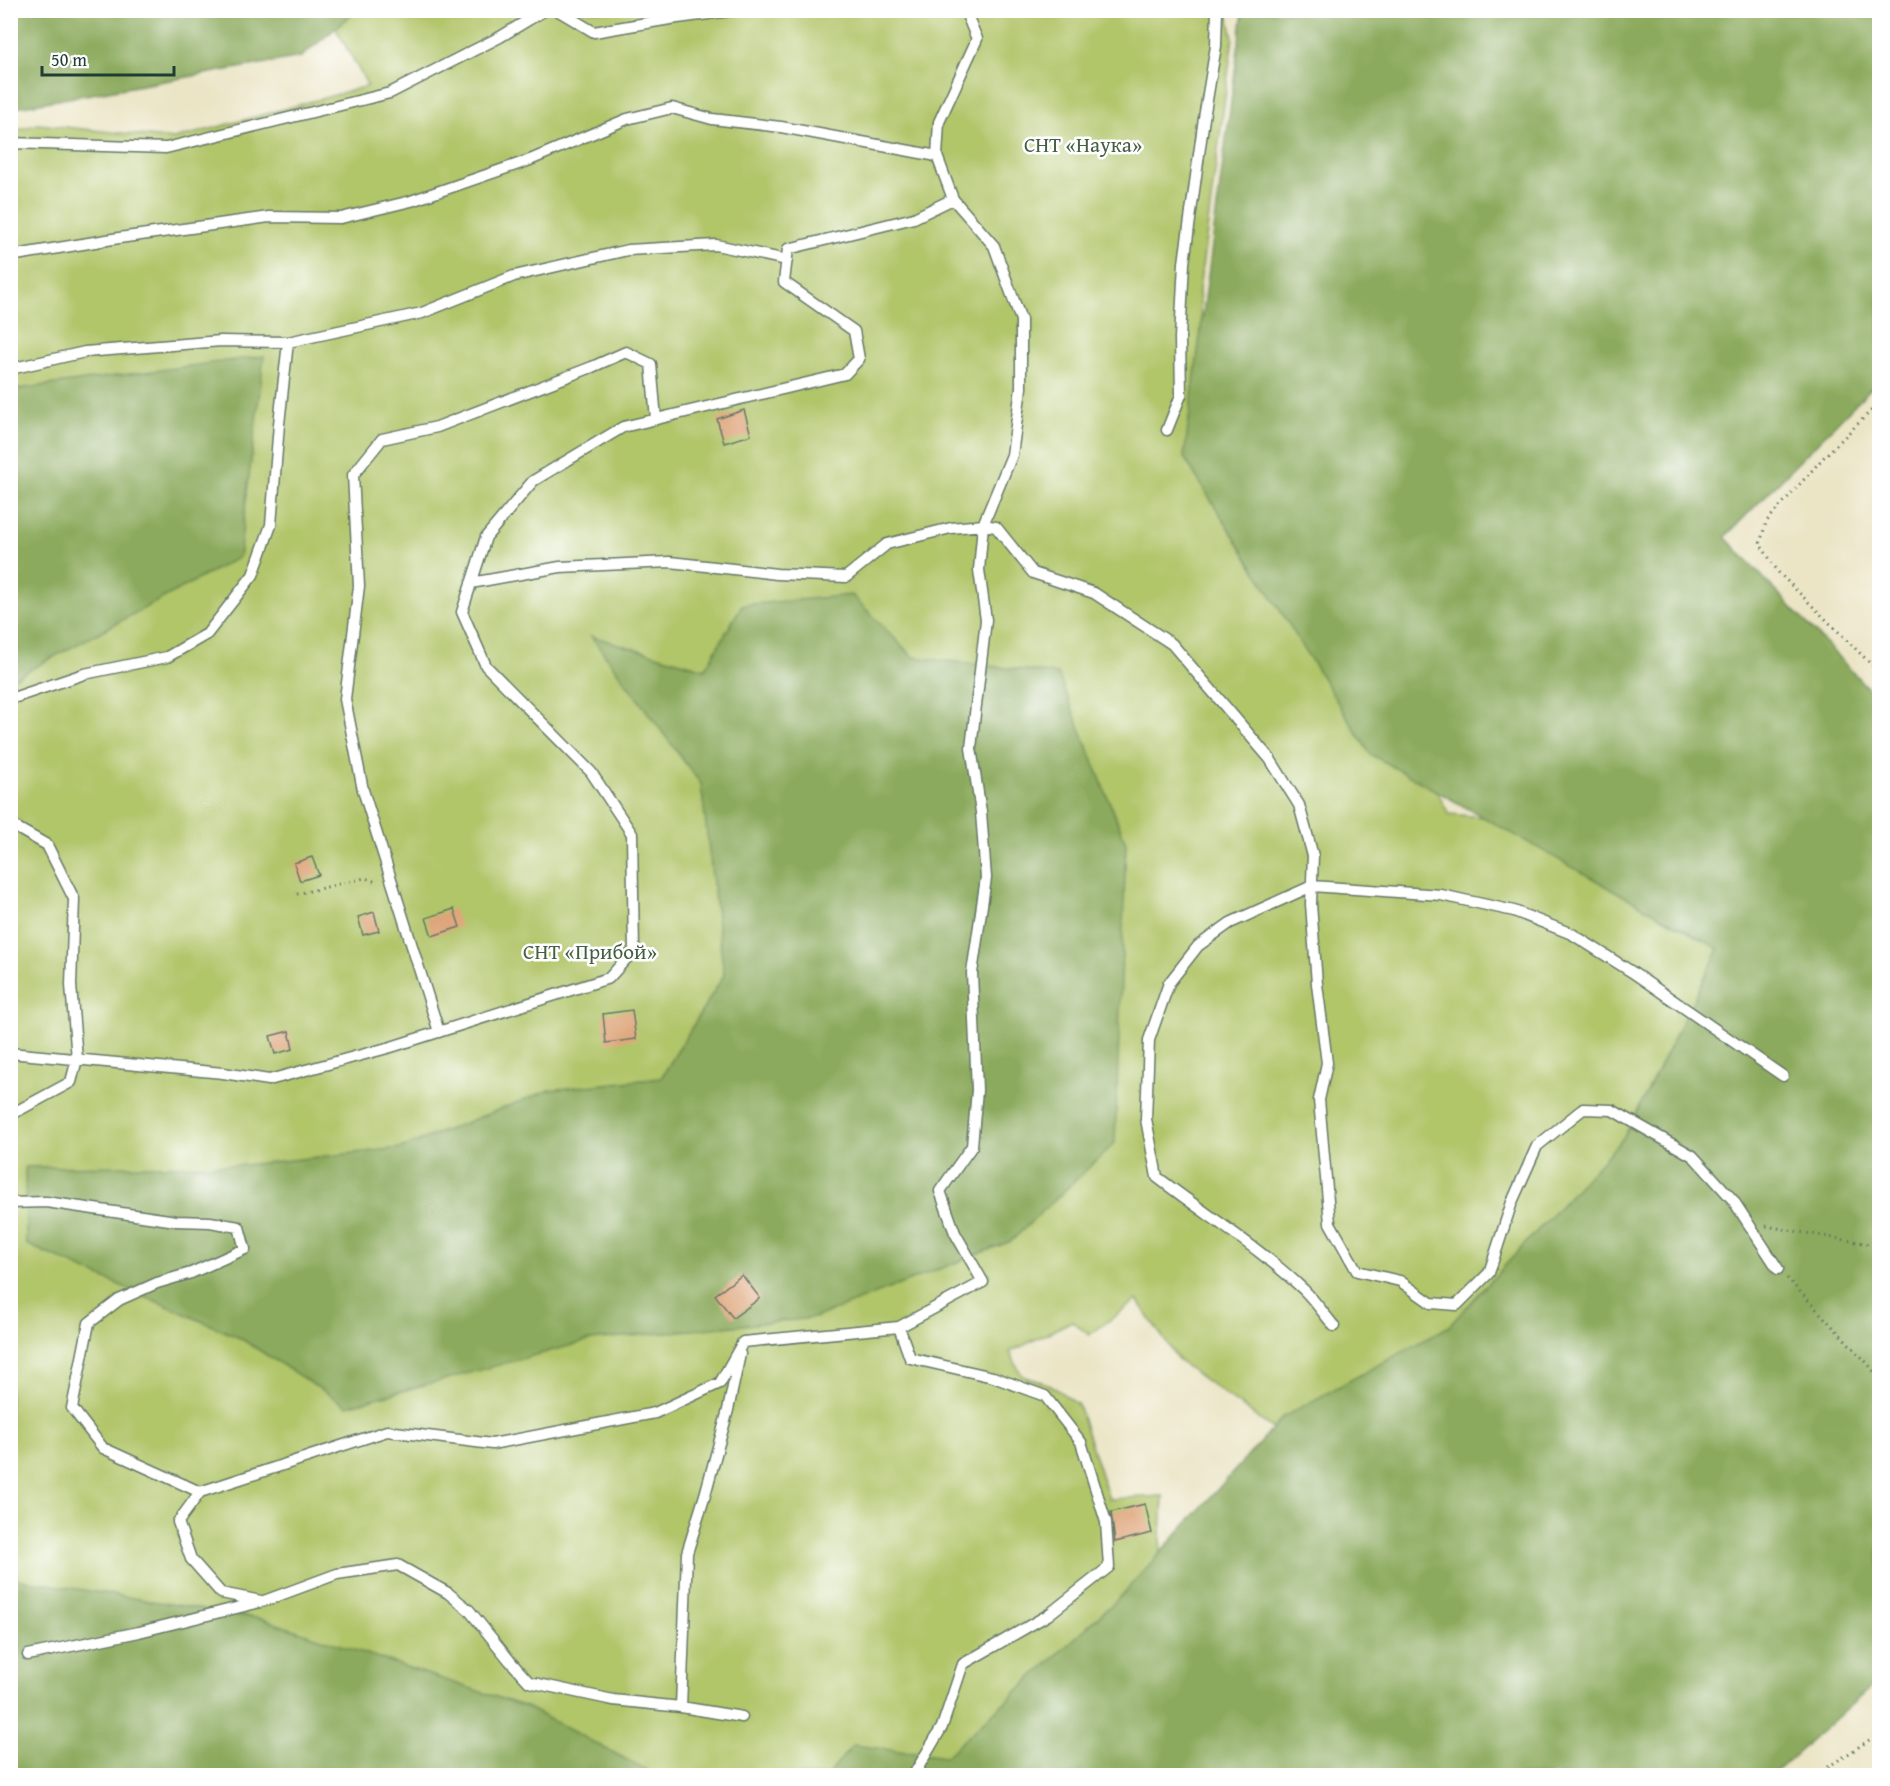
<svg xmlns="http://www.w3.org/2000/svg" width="1890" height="1786" viewBox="0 0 1890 1786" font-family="'Gentium Book Plus',serif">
  <rect width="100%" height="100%" fill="#fff"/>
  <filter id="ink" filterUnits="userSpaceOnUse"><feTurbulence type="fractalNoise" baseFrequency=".0167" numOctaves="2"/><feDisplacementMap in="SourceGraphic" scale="12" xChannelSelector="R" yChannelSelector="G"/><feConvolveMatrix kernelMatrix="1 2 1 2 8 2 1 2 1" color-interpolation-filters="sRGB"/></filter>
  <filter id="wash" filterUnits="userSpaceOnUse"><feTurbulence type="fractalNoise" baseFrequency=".008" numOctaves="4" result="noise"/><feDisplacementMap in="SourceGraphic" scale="24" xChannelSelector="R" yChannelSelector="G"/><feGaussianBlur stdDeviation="1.35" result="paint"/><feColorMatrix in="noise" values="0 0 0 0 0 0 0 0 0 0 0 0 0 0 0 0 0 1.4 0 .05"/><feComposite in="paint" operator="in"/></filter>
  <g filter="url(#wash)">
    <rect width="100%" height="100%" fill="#ebe5c6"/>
    <path fill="#b1c569" stroke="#68814e" stroke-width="1.5" d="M326,11H1227L1233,38L1199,290L1207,406L1431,780L1449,814L1530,821L1841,946L1324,1466L1179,1361L1137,1300L1089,1335L1072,1321L1010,1352L1022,1376L1051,1385L1078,1405L1109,1499L1163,1496L1157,1611L938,1776L525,1775L10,1668V132L38,124L174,139L368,86Z"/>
    <path fill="#8caa5d" stroke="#567448" stroke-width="1.5" d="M11,10H356V11L301,57L11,108Z
      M1243,11H1879V380L1725,537L1879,700V1680L1775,1773L1776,1775L827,1776L853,1745L945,1757L1121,1596L1283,1417L1448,1327L1624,1137L1719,949L1370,754L1184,457Z
      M264,356L239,557L11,680V390Z
      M852,595L913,657L1058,674L1126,843L1115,1143L1011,1241L814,1318L591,1340L347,1406L240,1338L26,1244L25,1167L245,1165L401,1148L549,1090L661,1078L724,975L701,784L591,636L705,669L742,605Z
      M10,1578L262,1619L526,1707L656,1775H11Z"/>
    <g id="blocks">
      <path fill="#dea57a" d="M744,410L751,435L724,443L717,419Z
        M312,857L319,875L300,881L294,863Z
        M454,909L460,927L432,936L426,918Z
        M374,912L379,931L363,935L358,917Z
        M632,1010L636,1039L606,1043L603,1014Z
        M289,1031L293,1049L275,1054L270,1036Z
        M742,1275L760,1298L733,1318L715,1295Z
        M1145,1504L1152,1533L1115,1542L1111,1512Z"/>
    </g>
  </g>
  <g filter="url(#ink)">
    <use href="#blocks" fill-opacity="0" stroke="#667867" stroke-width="1.5"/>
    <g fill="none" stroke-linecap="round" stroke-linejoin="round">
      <g stroke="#667867" stroke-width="13">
        <path id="lane" d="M557,10L594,32L670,19L738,10
          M10,143L166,148L390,93L500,37L545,10
          M10,256L119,238L269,217L341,218L411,201L530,160L627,119L672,108L712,119L781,127L937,156
          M10,369L85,352L221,341L288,342L422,313L514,276L628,250L716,245L787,260
          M1167,430L1181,395L1180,338L1184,263L1204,118L1216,46L1217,10
          M471,583L560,567L670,562L777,574L846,577L887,544L951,528L983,525L996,527L1033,573L1094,593L1172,644L1270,759L1299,805L1313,856L1311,904L1317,984L1327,1063L1319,1100L1330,1223L1357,1271L1400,1281L1431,1303L1457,1305L1489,1273L1512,1202L1537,1146L1583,1109L1612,1110L1693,1156L1733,1200L1778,1269
          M10,699L84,674L167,657L207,634L253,575L271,525L279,424L288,342
          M10,824L47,845L74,899L71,985L77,1059L71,1082L10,1115
          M439,1032L363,790L345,699L359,586L353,475L382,439L437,427L592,367L626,352L651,364L656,419
          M10,1053L223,1073L269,1080L391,1047L609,978L634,950L632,834L591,772L486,666L462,612L486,537L533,481L623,427L845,374L859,359L854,331L784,282L788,249L914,218L953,199
          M10,1203L46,1202L176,1221L210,1222L239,1227L245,1249L191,1273L157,1283L119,1300L89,1323L72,1408L103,1448L200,1492L387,1431L492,1444L655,1413L720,1383L743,1342L899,1327L983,1282L955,1233L940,1191L972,1146L977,1090L972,973L986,878L981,812L971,748L986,620L979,570L983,525L1012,455L1021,388V320L994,246L953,199L937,156L939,122L977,39L965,10
          M1334,1326C1324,1314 1315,1301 1304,1290C1260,1248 1206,1215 1157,1177L1146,1119L1149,1040L1169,983L1198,946L1230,923L1312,886L1441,895L1514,911L1572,934L1632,972L1783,1076
          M899,1327L910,1358L993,1377L1045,1396L1081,1442L1106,1522L1109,1567L1048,1615L963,1664L942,1727L913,1776
          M200,1492L178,1522L191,1559L221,1593L261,1601
          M28,1655L139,1632L264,1601L337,1574L398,1565L448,1593L469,1610L510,1661L529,1682L613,1700L681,1707L742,1717
          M681,1707L687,1553L705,1495L728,1410L740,1354"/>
      </g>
      <path stroke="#667867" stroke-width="3" stroke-dasharray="1.5 4.5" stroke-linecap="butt" d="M1880,402L1824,457L1766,522L1760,544L1779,573L1880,673
        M297,894L365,878L377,882
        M1766,1226L1880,1246
        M1787,1278L1868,1364L1880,1379
        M1820,1776L1825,1769L1880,1733"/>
      <use href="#lane" stroke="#fff" stroke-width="10"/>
    </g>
  </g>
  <g text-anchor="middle" stroke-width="5" stroke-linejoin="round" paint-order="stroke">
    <g font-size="21" fill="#445f41" stroke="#fff">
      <text x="1083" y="152">СНТ «Наука»</text>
      <text x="590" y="959">СНТ «Прибой»</text>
    </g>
  </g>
  <rect width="1890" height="1786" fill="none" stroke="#fff" stroke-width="36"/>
  <path d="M42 66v9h132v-9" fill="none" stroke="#1f3d34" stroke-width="3"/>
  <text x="51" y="66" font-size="18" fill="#1f3d34" stroke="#ffffff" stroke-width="4.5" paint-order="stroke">50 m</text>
</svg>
